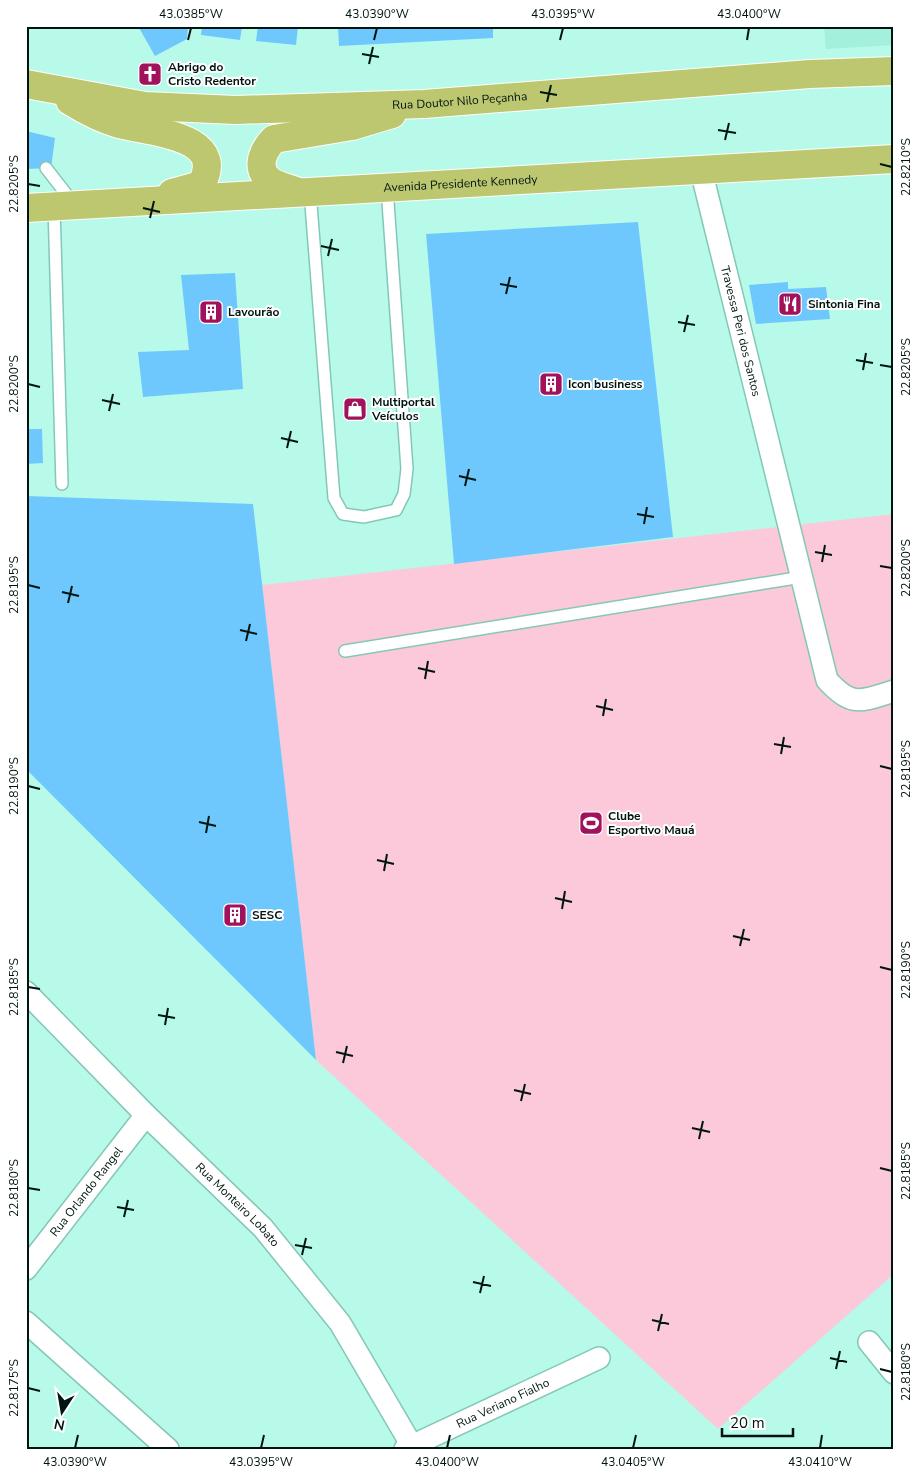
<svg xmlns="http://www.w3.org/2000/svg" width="920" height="1475" viewBox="0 0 920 1475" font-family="'Nunito Sans',sans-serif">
  <rect width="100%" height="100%" fill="#b7fae9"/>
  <path fill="#a3f0dd" d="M824,26H894V45L826,49Z"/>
  <path fill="#fbc9d9" d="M894,514V1274L718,1429L316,1060L262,585Z"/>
  <path fill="#6fc8fd" d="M138,26H188L187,39L155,56Z
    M202,26H242L240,40L201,35Z
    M258,26H298L296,45L256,41Z
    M338,26H493V38L339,46Z
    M26,131L55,138L51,168L26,169Z
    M638,222L673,537L454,564L426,234Z
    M235,273L243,389L143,397L138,352L189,350L181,275Z
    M788,282V289L826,287L830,319L756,324L749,285Z
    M26,429H42L43,463L26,464Z
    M26,496L253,504L316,1060L26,769Z"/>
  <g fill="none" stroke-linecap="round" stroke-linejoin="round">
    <g stroke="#85c7b7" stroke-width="14">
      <path id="service" d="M46,168L74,204
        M310,192L334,498L343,514L364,517L396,510L404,494L407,469L387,188
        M54,206L62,484
        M345,651L802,577"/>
    </g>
    <g stroke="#85c7b7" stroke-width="24">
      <g id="minor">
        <path id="s1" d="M701,170L827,680C852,708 861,701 894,691"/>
        <path id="s2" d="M26,992L146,1115L263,1228L340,1323L412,1446"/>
        <path id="s3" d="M26,1269L146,1115"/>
        <path d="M26,1322L168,1449"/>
        <path d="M869,1342L894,1373"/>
        <path id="s4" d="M405,1449L599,1358"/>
      </g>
    </g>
    <g stroke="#fff" stroke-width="30">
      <g id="primary">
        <path id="s5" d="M26,84L145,106L236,110L424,104L810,74L894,71"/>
        <path d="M70,101C86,111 101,119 119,124C150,132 229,135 201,185L172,193"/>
        <path d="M298,192C289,188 275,186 268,179C255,166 264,149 274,139L352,126L392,114"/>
        <path id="s6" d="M26,208L894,159"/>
      </g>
    </g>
    <use href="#service" stroke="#fff" stroke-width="11"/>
    <use href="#minor" stroke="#fff" stroke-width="21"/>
    <use href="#primary" stroke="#bdc76f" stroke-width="28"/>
  </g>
  <path fill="none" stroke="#001510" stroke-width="2" d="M188,40L191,28M374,40L377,28M560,40L563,28M747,40L749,28M362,54L379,57M369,64L373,47M540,92L557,95M547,102L551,85M718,130L736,133M725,140L729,123M880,164L892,167M28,184L40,186M143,208L160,212M150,218L154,201M321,246L339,250M328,256L332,239M500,284L517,287M506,294L510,277M678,322L695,325M684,332L688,315M856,360L873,363M880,365L892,367M863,370L866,353M28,384L40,387M102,400L120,404M109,411L113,394M281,438L298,442M287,448L291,431M459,476L476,480M465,486L469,469M637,514L654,517M644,524L647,507M815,552L832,555M822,562L825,545M880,566L892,568M28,585L40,588M62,592L79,596M68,603L72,586M240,630L257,634M246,641L250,624M418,668L435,672M425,679L428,661M596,706L613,710M603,716L606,699M774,744L791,747M781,754L784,737M880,766L892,769M28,786L40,789M199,822L216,826M206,833L209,816M377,860L394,864M384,871L387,854M555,898L572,902M562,909L565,891M733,936L750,940M740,946L744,929M880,967L892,970M28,987L40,989M158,1015L175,1018M165,1025L168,1008M336,1052L353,1056M343,1063L347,1046M514,1090L531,1094M521,1101L525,1084M692,1128L710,1132M699,1139L703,1121M880,1168L892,1171M28,1188L40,1190M117,1207L134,1210M124,1217L128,1200M295,1245L312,1248M302,1255L306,1238M473,1282L491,1286M480,1293L484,1276M652,1320L669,1324M658,1331L662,1314M830,1358L847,1362M836,1369L840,1351M880,1369L892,1372M28,1388L40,1391M75,1448L78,1435M261,1448L264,1435M447,1448L450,1435M633,1448L636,1435M820,1448L822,1435"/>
  <defs>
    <g id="church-square" transform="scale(1.25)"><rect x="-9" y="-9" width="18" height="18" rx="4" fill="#a0125b" stroke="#fff"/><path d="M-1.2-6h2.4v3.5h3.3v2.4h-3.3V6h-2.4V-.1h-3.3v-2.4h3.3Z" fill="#fff"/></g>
    <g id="restaurant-square" transform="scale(1.25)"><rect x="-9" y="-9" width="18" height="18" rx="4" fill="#a0125b" stroke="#fff"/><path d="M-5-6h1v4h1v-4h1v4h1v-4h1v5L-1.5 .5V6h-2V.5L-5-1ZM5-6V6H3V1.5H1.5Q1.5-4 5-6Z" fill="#fff"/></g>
    <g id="building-square" transform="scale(1.25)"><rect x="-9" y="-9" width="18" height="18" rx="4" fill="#a0125b" stroke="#fff"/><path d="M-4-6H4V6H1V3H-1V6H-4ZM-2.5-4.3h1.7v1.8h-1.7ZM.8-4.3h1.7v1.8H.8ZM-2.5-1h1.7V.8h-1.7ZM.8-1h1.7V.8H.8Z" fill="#fff"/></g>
    <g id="shop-square" transform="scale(1.25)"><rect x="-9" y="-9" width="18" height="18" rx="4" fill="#a0125b" stroke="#fff"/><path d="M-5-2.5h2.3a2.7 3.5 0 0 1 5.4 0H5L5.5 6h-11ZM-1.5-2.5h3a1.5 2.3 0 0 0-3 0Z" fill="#fff"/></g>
    <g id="stadium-square" transform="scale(1.25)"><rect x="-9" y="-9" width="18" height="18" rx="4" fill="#a0125b" stroke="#fff"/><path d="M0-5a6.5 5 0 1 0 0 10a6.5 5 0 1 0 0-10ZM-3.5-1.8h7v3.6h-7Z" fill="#fff"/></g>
  </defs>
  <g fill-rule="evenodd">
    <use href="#church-square" x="150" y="74"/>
    <use href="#restaurant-square" x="790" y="304"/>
    <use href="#building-square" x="211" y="312"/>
    <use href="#building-square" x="551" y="384"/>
    <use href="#shop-square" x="355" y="409"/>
    <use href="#stadium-square" x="591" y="823"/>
    <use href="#building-square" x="235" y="915"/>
  </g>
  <g text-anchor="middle" stroke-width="4" stroke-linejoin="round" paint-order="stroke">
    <g font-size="12" font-weight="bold" fill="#001510" stroke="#fff" text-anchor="start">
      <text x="168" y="71">Abrigo do<tspan x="168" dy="14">Cristo Redentor</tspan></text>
      <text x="808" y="308">Sintonia Fina</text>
      <text x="228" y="316">Lavourão</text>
      <text x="568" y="388">Icon business</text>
      <text x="372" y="406">Multiportal<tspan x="372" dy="14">Veículos</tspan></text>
      <text x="608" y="820">Clube<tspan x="608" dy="14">Esportivo Mauá</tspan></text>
      <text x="252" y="919">SESC</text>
    </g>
    <g font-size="12" fill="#001510" stroke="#fff">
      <text dy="4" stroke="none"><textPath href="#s5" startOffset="436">Rua Doutor Nilo Peçanha</textPath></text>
      <text dy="4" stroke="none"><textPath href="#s6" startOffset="435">Avenida Presidente Kennedy</textPath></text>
      <text dy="4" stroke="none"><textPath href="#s1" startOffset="166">Travessa Peri dos Santos</textPath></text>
      <text dy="4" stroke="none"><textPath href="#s3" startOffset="98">Rua Orlando Rangel</textPath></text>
      <text dy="4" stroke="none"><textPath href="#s2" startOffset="300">Rua Monteiro Lobato</textPath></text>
      <text dy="4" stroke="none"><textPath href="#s4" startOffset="108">Rua Veriano Fialho</textPath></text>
    </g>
  </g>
  <rect width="920" height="1475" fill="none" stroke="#ffffff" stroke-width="55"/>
  <g transform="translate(62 1412) rotate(192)" stroke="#ffffff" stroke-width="4" paint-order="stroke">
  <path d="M0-4L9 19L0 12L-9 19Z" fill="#001510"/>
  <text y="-8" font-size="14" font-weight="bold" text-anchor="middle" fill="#001510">N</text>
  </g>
  <path d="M722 1428v8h71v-8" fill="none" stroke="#001510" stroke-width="2.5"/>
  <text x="730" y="1428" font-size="15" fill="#001510" stroke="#ffffff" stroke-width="4" paint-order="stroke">20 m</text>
  <rect x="28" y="28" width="864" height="1420" fill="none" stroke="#001510" stroke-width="2"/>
  <g font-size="12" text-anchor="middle" fill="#001510">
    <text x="191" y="18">43.0385°W</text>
    <text x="377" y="18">43.0390°W</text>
    <text x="563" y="18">43.0395°W</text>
    <text x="749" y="18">43.0400°W</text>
    <text transform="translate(906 167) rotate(-90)" y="4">22.8210°S</text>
    <text transform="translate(14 184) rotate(-90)" y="4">22.8205°S</text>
    <text transform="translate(906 367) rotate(-90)" y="4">22.8205°S</text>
    <text transform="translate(14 384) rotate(-90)" y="4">22.8200°S</text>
    <text transform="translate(906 568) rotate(-90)" y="4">22.8200°S</text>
    <text transform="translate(14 585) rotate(-90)" y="4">22.8195°S</text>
    <text transform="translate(906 769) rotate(-90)" y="4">22.8195°S</text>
    <text transform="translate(14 786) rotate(-90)" y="4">22.8190°S</text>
    <text transform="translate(906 970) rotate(-90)" y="4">22.8190°S</text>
    <text transform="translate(14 987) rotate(-90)" y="4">22.8185°S</text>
    <text transform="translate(906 1171) rotate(-90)" y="4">22.8185°S</text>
    <text transform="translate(14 1188) rotate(-90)" y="4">22.8180°S</text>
    <text transform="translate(906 1372) rotate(-90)" y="4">22.8180°S</text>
    <text transform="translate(14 1388) rotate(-90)" y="4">22.8175°S</text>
    <text x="75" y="1466">43.0390°W</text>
    <text x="261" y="1466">43.0395°W</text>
    <text x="447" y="1466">43.0400°W</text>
    <text x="633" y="1466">43.0405°W</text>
    <text x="820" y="1466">43.0410°W</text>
  </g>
</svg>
